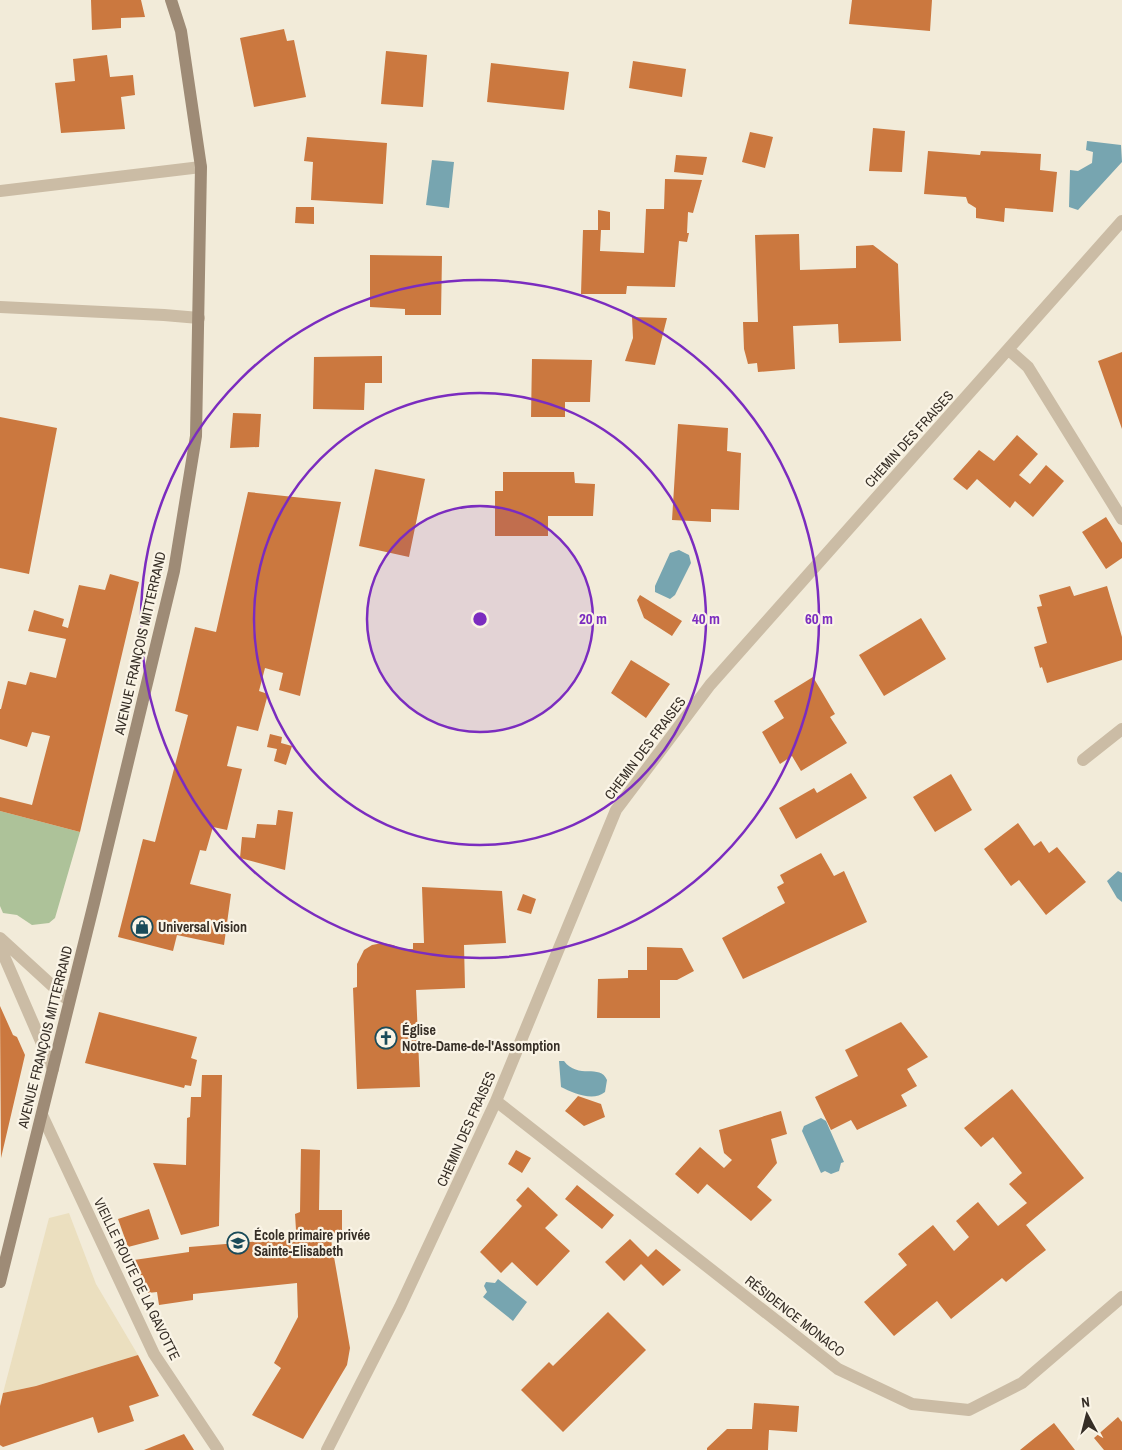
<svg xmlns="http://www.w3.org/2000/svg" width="1122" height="1450" viewBox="0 0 1122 1450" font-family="'Archivo Narrow',sans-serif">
  <rect width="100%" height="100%" fill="#f2ebd9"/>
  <path fill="#adc299" d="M0,811L80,832L55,918L49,923L32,925L17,915L3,913L0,906Z"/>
  <path fill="#ebdfbf" d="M69,1213L96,1284L138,1355L36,1386L3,1393L49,1218Z"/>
  <path fill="#77a5b0" d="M1087,141L1121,145L1122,162L1078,210L1069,207L1070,170L1078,171L1092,163L1093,152L1086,150Z
    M432,160L454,162L449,208L426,205Z
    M679,550L689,555L691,563L675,595L670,599L655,592V586L670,553Z
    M1118,871L1122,873V902L1117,898L1107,881Z
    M559,1061H564C578,1080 600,1063 607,1080L605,1092C593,1102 573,1093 561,1087Z
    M821,1118L826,1121L844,1162L841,1163L839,1171L831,1174L825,1171L821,1173L802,1131L804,1126Z
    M498,1279L527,1302L513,1321L483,1297L487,1292L484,1286L486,1282L495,1283Z"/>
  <path fill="#cb783f" d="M91,0H141L145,17L121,18V28L92,30Z
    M852,0H932L930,31L849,24Z
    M284,29L287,41L294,40L306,97L254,107L240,38Z
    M386,51L427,55L423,107L381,104Z
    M107,55L110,77L133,75L135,95L121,97L125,129L61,133L55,83L75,81L73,59Z
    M633,61L686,69L682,97L629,88Z
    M491,63L569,72L564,110L487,102Z
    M873,128L905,131L902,172L869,171Z
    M750,132L773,137L765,168L742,162Z
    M307,137L387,143L383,204L311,200L313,162L304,161Z
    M928,151L980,155L981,151L1041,154L1040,170L1057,172L1053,212L1005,208L1004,222L976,218V208L968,203L966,197L924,194Z
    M676,155L707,157L703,175L674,172Z
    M665,179L702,180L693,213L688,212L687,233H689L687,242L679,241L675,287L627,286L626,294H581L583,230H598V210L610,212V230H601L600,251L644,253L646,209H664Z
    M296,207H314V224L295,223Z
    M799,234L800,270L856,268V246L873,245L898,264L901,341L839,343L838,324L793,326L795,369L758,372L757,363L748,364L744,349L743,322H758L755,235Z
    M370,255L442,256L441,315H405V309L370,307Z
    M632,317L667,318L655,365L625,361L633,338Z
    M1122,352V429L1098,361Z
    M382,356V383H365L364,410L313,409L314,357Z
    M532,359L592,360L590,402H565V417H531Z
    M233,413L261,414L259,447L230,448Z
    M0,417L57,428L29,574L0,568Z
    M678,424L728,428L727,451L741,453L739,510L711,509V522L672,520Z
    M1017,435L1038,454L1019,475L1030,484L1046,465L1064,481L1033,517L1015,501L1010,508L977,479L967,490L953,479L979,450L994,461Z
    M375,469L425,479L409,557L359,546Z
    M503,472H574L575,483L595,484L593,516H548V536H495V491H503Z
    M248,492L341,502L300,696L279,690L283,673L265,668L259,691L268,694L258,731L237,726L227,766L242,769L227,830L213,827L206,851L200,850L190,884L231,894L224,945L177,935L173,951L118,937L143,839L155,842L188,715L175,711L195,627L216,632Z
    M1106,517L1122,543V558L1106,569L1082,532Z
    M110,574L139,582L80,832L0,811V797L32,805L50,736L32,732L27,747L0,739V709H1L8,681L26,685L30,672L56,678L66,639L28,631L34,610L64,619L62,626L68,628L79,585L105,590Z
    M1070,586L1074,596L1107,586L1122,637V660L1047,683L1042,667L1040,668L1034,647L1047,643L1037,607L1042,606L1039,595Z
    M640,595L682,621L672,636L644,618L637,600Z
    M921,618L946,659L884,696L859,655Z
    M631,660L670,684L646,718L611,693Z
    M813,677L835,714L830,717L847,743L801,771L792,756L780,764L762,732L784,718L774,701Z
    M270,734L282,737L281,743L292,746L286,765L274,761L277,749L267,747Z
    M851,773L867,798L796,839L779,808L814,788L817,793Z
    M951,774L972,810L935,832L913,797Z
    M278,810L293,812L285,870L240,858L242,837L255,838L257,824L276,825Z
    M1018,823L1034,846L1041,841L1049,853L1057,847L1086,882L1046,915L1019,880L1011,886L984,849Z
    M821,853L834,876L844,871L867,922L743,979L722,938L785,903L777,887L784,883L780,875Z
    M422,887L502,891L506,943L464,945L465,988L416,990L420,1087L357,1089L353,988L357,987V964L364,950L372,945L382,943L393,945L402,949H413V943H424Z
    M523,894L536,899L531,914L517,910Z
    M647,947L682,948L694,971L677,980H660V1018H597L598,979L628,978V970H647Z
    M0,1006L13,1035L17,1037L25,1055L1,1158Z
    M99,1012L197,1037L191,1058L197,1060L191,1086L185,1085L184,1088L85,1063Z
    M901,1022L928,1057L907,1069L917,1086L901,1095L907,1106L857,1130L851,1120L831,1130L815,1097L858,1076L845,1050Z
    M202,1075H222L219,1226L181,1235L153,1163L186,1165L187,1118L190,1117L191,1097H201Z
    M1012,1089L1084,1178L1026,1225L1046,1250L1028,1264L1006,1282L1002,1278L951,1319L937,1301L894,1336L864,1302L907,1265L898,1254L933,1225L954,1251L969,1237L956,1221L978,1202L998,1226L1027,1203L1009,1184L1022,1173L993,1137L981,1147L964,1128Z
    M578,1096L601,1104L605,1117L584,1126L565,1111Z
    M781,1111L787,1134L771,1139L777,1163L757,1187L772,1200L751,1221L707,1184L698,1194L675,1174L700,1147L724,1168L732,1160L724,1153L719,1130Z
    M301,1149L320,1150L319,1210H342V1232L330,1234L350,1348L347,1365L303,1439L252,1415L281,1368L274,1363L298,1317L297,1283L193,1294V1300L159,1305L157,1292L148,1293L134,1260L189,1252V1247L288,1239L289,1231L296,1230L295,1214L300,1212Z
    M516,1150L531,1158L522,1173L508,1164Z
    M577,1185L614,1215L602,1229L565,1199Z
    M528,1187L558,1215L545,1228L570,1251L537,1286L512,1262L501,1273L480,1252L522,1206L516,1200Z
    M149,1209L159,1239L128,1247L118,1219Z
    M630,1239L648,1257L656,1249L681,1270L663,1286L641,1264L624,1281L605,1262Z
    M608,1312L646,1350L563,1432L521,1390L549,1362L553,1366Z
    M138,1355L159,1396L129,1406L134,1421L98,1433L93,1417L3,1447L0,1445V1406L3,1393L36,1386Z
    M754,1403L799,1406L797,1432L769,1430L768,1450H707V1448L727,1429H752Z
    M1118,1417L1122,1422V1450H1104L1094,1438Z
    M1054,1423L1075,1450H1020L1036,1437Z
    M184,1434L194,1450H144Z"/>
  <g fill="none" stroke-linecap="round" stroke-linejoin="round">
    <path stroke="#cbbca5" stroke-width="12" d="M0,191L201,167
      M0,307L164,315L199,318"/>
    <path stroke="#cbbca5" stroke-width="12" d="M1009,350L1028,367L1122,519
      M1083,760L1122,729
      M496,1101L838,1369L912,1404L969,1410L1022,1383L1122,1297
      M42,1115L154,1354L218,1450
      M327,1450L400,1307L496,1101L616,810L710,685L1122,221"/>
    <path stroke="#cbbca5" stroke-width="12" d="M0,938L69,1001
      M0,947L53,1069"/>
    <path stroke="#9e8b76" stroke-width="12" d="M0,1282L94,903L174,571L196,436L201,167L181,31L171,0"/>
  </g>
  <circle cx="480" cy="619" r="113" fill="#7b2cbf" fill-opacity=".12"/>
  <g fill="none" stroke="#7b2cbf" stroke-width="2.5">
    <circle cx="480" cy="619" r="113"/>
    <circle cx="480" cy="619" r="226"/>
    <circle cx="480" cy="619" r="339"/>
  </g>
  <defs>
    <g id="shop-ring" transform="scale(1.125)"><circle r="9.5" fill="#faf4e6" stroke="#1a4b59" stroke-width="1.5"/><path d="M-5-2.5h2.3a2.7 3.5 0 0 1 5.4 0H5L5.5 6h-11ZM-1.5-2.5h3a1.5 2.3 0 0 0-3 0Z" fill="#1a4b59"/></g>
    <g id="church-ring" transform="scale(1.125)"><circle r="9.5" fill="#faf4e6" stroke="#1a4b59" stroke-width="1.5"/><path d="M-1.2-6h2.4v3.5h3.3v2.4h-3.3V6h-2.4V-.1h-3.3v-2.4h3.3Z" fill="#1a4b59"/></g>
    <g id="school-ring" transform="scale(1.125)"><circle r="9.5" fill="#faf4e6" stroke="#1a4b59" stroke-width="1.5"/><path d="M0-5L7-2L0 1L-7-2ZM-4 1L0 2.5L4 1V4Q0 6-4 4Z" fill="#1a4b59"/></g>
  </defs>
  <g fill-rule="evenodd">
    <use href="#shop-ring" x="142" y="927"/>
    <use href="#church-ring" x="386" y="1038"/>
    <use href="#school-ring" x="238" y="1243"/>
  </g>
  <g text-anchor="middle" stroke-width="4.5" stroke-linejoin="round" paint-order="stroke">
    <g font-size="14" fill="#362e26" stroke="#faf4e6">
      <text transform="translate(909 439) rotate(-48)" y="5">CHEMIN DES FRAISES</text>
      <text transform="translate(140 643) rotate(-77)" y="5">AVENUE FRANÇOIS MITTERRAND</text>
      <text transform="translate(645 748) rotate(-53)" y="5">CHEMIN DES FRAISES</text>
      <text transform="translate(45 1037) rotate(-76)" y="5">AVENUE FRANÇOIS MITTERRAND</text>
      <text transform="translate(466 1129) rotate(-66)" y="5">CHEMIN DES FRAISES</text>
      <text transform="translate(137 1279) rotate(64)" y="5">VIEILLE ROUTE DE LA GAVOTTE</text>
      <text transform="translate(795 1316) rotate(38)" y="5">RÉSIDENCE MONACO</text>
    </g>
    <g font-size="14" font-weight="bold" fill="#362e26" stroke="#faf4e6" text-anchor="start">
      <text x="158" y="932">Universal Vision</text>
      <text x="402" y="1035">Église<tspan x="402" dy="16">Notre-Dame-de-l'Assomption</tspan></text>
      <text x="254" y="1240">École primaire privée<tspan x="254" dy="16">Sainte-Elisabeth</tspan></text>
    </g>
  </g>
  <circle cx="480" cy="619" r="8" fill="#7b2cbf" stroke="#faf4e6" stroke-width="2.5"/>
  <g font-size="15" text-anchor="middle" font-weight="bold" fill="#7b2cbf" stroke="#faf4e6" stroke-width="4.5" stroke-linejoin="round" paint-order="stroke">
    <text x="593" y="624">20 m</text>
    <text x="706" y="624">40 m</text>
    <text x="819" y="624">60 m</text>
  </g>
  <g transform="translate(1087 1415) rotate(353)" stroke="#faf4e6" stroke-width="4" paint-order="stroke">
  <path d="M0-4L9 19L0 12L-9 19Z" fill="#362e26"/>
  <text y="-8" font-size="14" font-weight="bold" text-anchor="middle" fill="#362e26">N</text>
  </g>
</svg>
